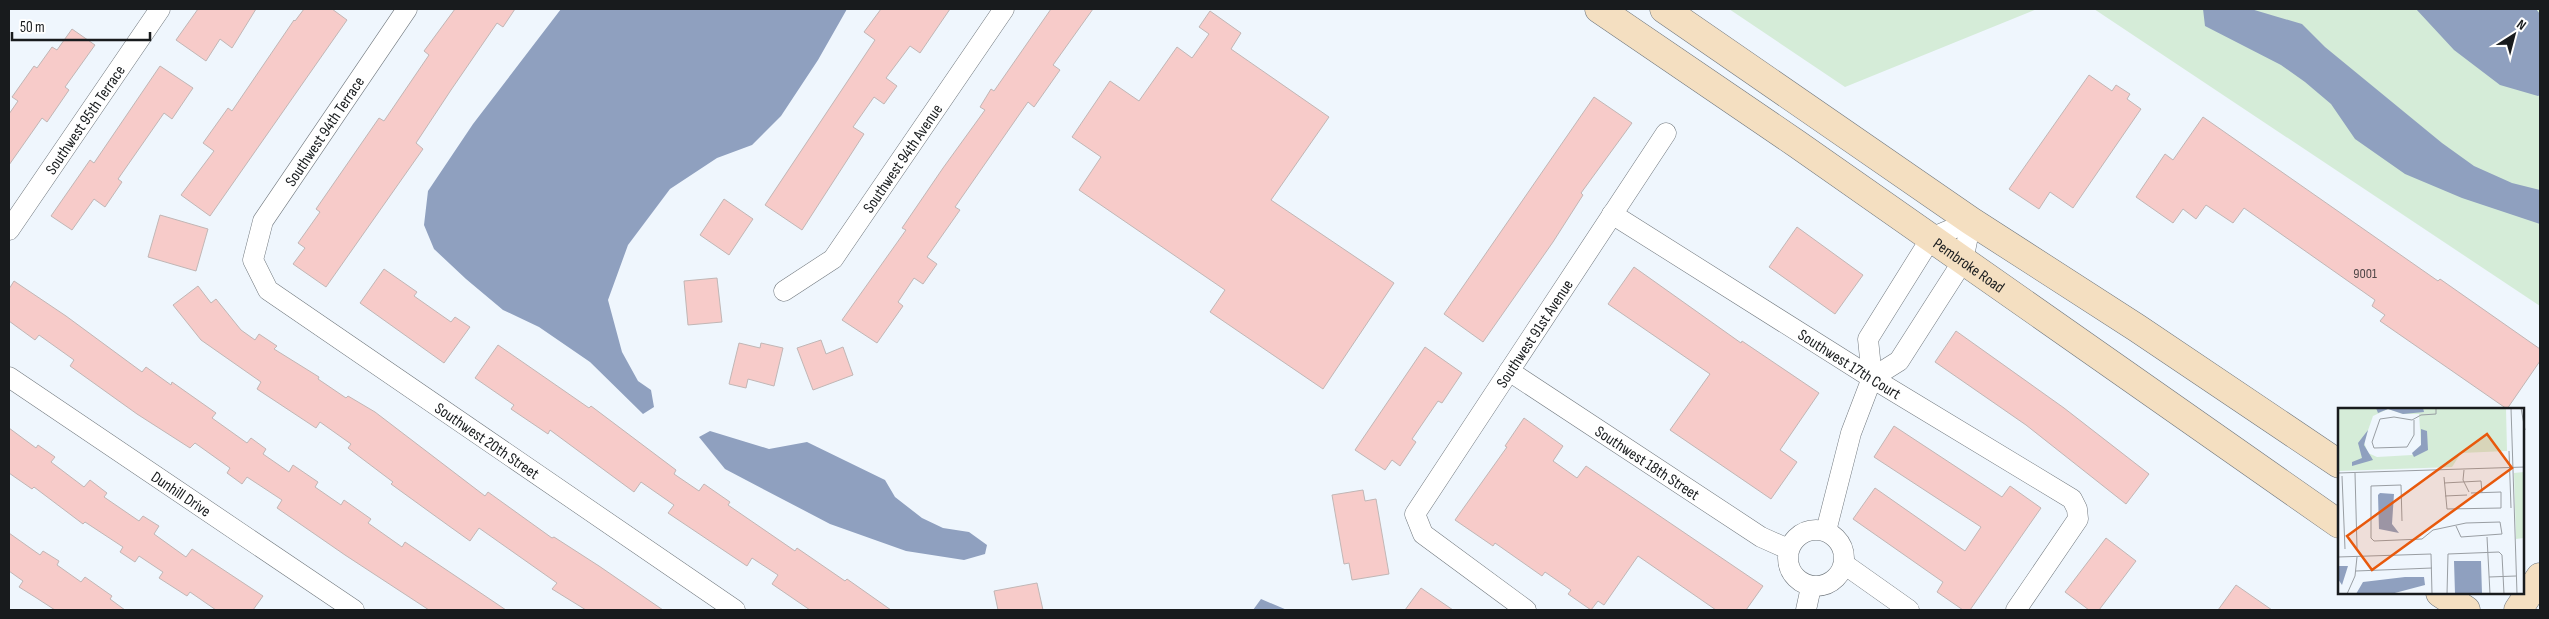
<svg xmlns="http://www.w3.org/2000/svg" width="2549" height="619" viewBox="0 0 2549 619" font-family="'Sofia Sans Condensed',sans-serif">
  <rect width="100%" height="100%" fill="#eff6fd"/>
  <path fill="#d5ecd8" d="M1729,9H2037L1845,87Z
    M2094,9H2540V306Z"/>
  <path fill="#8fa0bf" d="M561,9H847L818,60L781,116L752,145L717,158L670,189L628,245L608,300L622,352L638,381L651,390L654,407L643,414L590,362L539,327L503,310L466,279L434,249L424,225L428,191L473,124Z
    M2203,9H2251L2302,24L2325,47L2442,143L2474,166L2512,183L2540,190V224L2462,198L2405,174L2355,139L2331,104L2305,82L2281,65L2205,26Z
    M2416,9H2536L2540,14V95L2538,96L2500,85L2454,50Z
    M710,431L769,449L807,442L885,480L895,497L922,518L943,528L969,532L987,545L985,554L964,560L906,551L830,524L725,469L699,437Z
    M1261,599L1287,610H1253Z"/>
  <path fill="#f7cbc9" stroke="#c1b6b5" d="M198,9H256L232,48L220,39L206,61L176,40Z
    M304,9H332L347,20L210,216L181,195L214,151L203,143L228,108L232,111L294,20L295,21Z
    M455,9H515L503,27L497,23L451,90L416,143L423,149L326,287L293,264L305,248L298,243L320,212L316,209L379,118L384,121L429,55L424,51Z
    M881,9H950L920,53L910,46L886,78L897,86L884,104L874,97L853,127L864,134L802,230L765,205L875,40L864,32Z
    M1051,9H1093L1053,65L1060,70L1034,107L1028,102L955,207L960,210L927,257L937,264L923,284L914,278L898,302L903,306L877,343L842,320L906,230L902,228L943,168L985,110L980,107L991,89L994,91Z
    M1210,11L1241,33L1231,49L1329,117L1271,200L1394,283L1323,389L1210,312L1225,290L1079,190L1101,157L1072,137L1110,81L1139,101L1177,47L1192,58L1209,34L1199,27Z
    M72,29L95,45L65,87L69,90L47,122L42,118L9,165V114L18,101L12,97L34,66L37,68L52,47L57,50Z
    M160,66L193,88L172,119L164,113L118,179L122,182L105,207L94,199L72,230L51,216L90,160L94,163Z
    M2089,75L2112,91L2116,85L2130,94L2127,99L2141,109L2073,208L2050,192L2039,209L2009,189Z
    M1594,97L1632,123L1581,193L1583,195L1553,242L1483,342L1444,314Z
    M2203,117L2438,281L2440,279L2540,349V361L2507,409L2380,321L2385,315L2372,306L2375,300L2244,208L2233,223L2206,205L2196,219L2183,209L2173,223L2136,197L2165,154L2173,160Z
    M724,199L753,219L729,255L700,235Z
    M160,215L208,229L196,271L148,257Z
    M1797,227L1863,275L1835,314L1769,267Z
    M1634,267L1741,343L1742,341L1819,393L1780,450L1797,462L1771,499L1670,430L1710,374L1608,304Z
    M384,269L417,292L414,296L451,322L455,317L470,327L444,363L360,303Z
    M717,278L722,322L688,325L684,281Z
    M14,281L66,316L142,372L146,367L171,385L172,382L216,413L212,418L247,443L251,438L266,449L263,454L289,472L293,465L318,482L315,487L341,505L344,500L371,519L368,523L402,547L405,542L506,610H429L345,555L277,508L282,500L247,477L242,484L227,473L230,468L195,443L190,448L137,414L70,366L74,360L39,335L35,340L9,321V289Z
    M198,286L211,303L216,299L241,330L255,340L259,334L277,346L274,349L319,377L318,379L346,398L348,396L375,412L485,496L488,492L552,538L554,537L599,566L663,610H586L552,589L557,583L479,528L470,541L449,526L391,484L393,482L348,448L351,444L320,422L316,428L257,389L261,382L201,340L173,305Z
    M1956,331L2064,408L2149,474L2126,504L2026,425L1935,362Z
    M821,340L826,354L843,347L853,375L813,390L797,348Z
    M739,343L760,348L761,343L783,348L774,386L748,379L746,388L729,384Z
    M498,345L589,408L591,406L676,470L674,474L699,491L704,484L730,502L728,505L795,551L797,548L845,581L847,579L891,610H810L772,584L778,575L752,558L747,566L668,513L674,505L641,482L634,492L550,430L548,434L511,409L514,405L475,378Z
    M1425,347L1462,373L1442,403L1438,401L1412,439L1416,442L1400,466L1392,460L1385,470L1355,450Z
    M1524,418L1563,446L1553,461L1577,478L1586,466L1763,586L1746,610H1716L1638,556L1604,605L1598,601L1591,610L1568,594L1571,590L1545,572L1542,576L1495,543L1493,546L1455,520L1507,447L1505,446Z
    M1894,426L2002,497L2010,486L2041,508L1970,610H1963L1937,592L1943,582L1853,519L1875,488L1965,551L1981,527L1874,457Z
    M9,428L36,448L38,445L55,457L51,462L84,487L90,480L107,493L104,497L139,521L143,516L159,526L154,534L186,557L192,549L263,596L253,610H216L190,592L187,596L159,578L163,572L139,556L135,562L120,552L123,547L85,522L83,524L34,487L32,489L9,473Z
    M1363,490L1365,501L1376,499L1389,574L1352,580L1349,563L1344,564L1332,495Z
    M9,533L40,555L43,551L59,561L57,565L81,582L85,577L112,596L110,599L125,610H55L35,597L19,587L23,581L9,571Z
    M2106,538L2136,561L2099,610H2089L2065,592Z
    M1037,583L1043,610H998L994,591Z
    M2236,585L2272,610H2218Z
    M1421,588L1453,610H1405Z"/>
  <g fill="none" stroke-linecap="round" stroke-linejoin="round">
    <g stroke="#71787e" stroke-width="21">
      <g id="minor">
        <path id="s1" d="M407,9L263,221L253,260L268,290L735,610"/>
        <path id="s2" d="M1612,214L1872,378L2072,499L2077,509L2078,519L2016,610"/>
        <path id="s3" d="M9,230L160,9"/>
        <path id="s4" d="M784,291L833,259L1004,9"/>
        <path id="s5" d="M1509,371L1761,537L1788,549"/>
        <path id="s6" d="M9,377L354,610"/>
        <path d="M1872,378L1899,361L1938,300L1963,261L1971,221"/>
        <circle cx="1816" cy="558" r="28"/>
        <path d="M1826,531L1851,433L1872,378L1868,339L1931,238L1971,221"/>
        <path d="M1844,564L1909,610"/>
        <path id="s7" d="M1526,610L1423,534L1415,514L1666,133"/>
        <path d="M1806,610L1811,587"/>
      </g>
    </g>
    <g stroke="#71787e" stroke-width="29">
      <g id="secondary">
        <path id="s8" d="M1599,9L1797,144L2339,524"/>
        <path d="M1664,9L1971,221L2137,328L2339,464"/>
        <path d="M2440,593L2466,610"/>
        <path d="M2518,610L2540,577"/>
      </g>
    </g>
    <use href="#minor" stroke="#fff" stroke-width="20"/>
    <use href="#secondary" stroke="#f4dfc1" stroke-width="28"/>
  </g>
  <g text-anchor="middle" stroke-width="4" stroke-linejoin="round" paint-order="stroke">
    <g font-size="14" fill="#504748">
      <text x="2365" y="278">9001</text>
    </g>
    <g font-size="16" fill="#181b1d" stroke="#fff">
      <text dy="6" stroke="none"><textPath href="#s3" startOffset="134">Southwest 95th Terrace</textPath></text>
      <text transform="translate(324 131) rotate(-56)" y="6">Southwest 94th Terrace</text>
      <text dy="6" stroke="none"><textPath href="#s4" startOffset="181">Southwest 94th Avenue</textPath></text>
      <text dy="6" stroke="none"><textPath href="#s8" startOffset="450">Pembroke Road</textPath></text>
      <text dy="6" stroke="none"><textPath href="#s7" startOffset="366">Southwest 91st Avenue</textPath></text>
      <text dy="6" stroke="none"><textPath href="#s2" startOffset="281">Southwest 17th Court</textPath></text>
      <text dy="6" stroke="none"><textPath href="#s1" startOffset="596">Southwest 20th Street</textPath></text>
      <text dy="6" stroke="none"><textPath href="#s5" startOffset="166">Southwest 18th Street</textPath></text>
      <text dy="6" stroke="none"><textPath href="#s6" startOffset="208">Dunhill Drive</textPath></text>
    </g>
  </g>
  <g transform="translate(2338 408)">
    <rect width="186" height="186" fill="#eff6fd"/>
    <path d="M0,0H168L169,43L123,45L114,59L1,63ZM50,1L65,6H81L83,37L74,47L39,49L30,45L26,34L35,8ZM186,64V130L178,131L176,65Z" fill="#d5ecd8" fill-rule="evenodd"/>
    <path d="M38,0H85L86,4L65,6L50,1L40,5ZM83,21L89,23L90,42L76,49L74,45L83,37ZM30,22L26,37L35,52L14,58V54L24,50L20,35ZM42,85L56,86L54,116L61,125L41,121L40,87ZM143,153L144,186H117L116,153ZM0,158H10L4,177L0,171ZM67,169H86L87,177L53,186H18L25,174Z" fill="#8fa0bf"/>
    <path fill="none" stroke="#999ea3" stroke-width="1" d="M173,0L179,186M183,0L187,22M76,12V27L69,39L36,40L34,34L42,11L56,9L74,12L83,7L98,6V0M171,43L173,100M126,62L125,72L131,84M0,65L187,59M17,65L19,140M4,68L7,141M106,69L109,101L163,100V84L133,85M106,75L143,73L144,85M107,88L129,87M64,113L63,77L33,78V130L36,133L84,131L95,122L128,115L162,114L164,126L123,129L118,118M149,129L152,186M0,149L93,146L94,186M18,163L94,160M151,169L178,168M9,186L17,168L19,149M109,186L110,146L161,144L164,147L166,186"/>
    <path fill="#e8590c" fill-opacity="0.15" stroke="#e8590c" stroke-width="2.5" d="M149,26L174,60L34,162L9,128Z"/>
    <rect width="186" height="186" fill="none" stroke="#181b1d" stroke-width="2.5"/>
  </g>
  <rect width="2549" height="619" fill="none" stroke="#181b1d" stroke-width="20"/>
  <g transform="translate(2514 35) rotate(36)" stroke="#ffffff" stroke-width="4" paint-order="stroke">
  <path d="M0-4L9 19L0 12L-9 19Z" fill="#181b1d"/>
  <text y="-8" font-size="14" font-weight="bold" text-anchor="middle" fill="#181b1d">N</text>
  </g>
  <path d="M12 32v8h138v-8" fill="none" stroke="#181b1d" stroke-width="2.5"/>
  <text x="20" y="32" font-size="15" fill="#181b1d" stroke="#ffffff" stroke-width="4" paint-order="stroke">50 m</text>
</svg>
